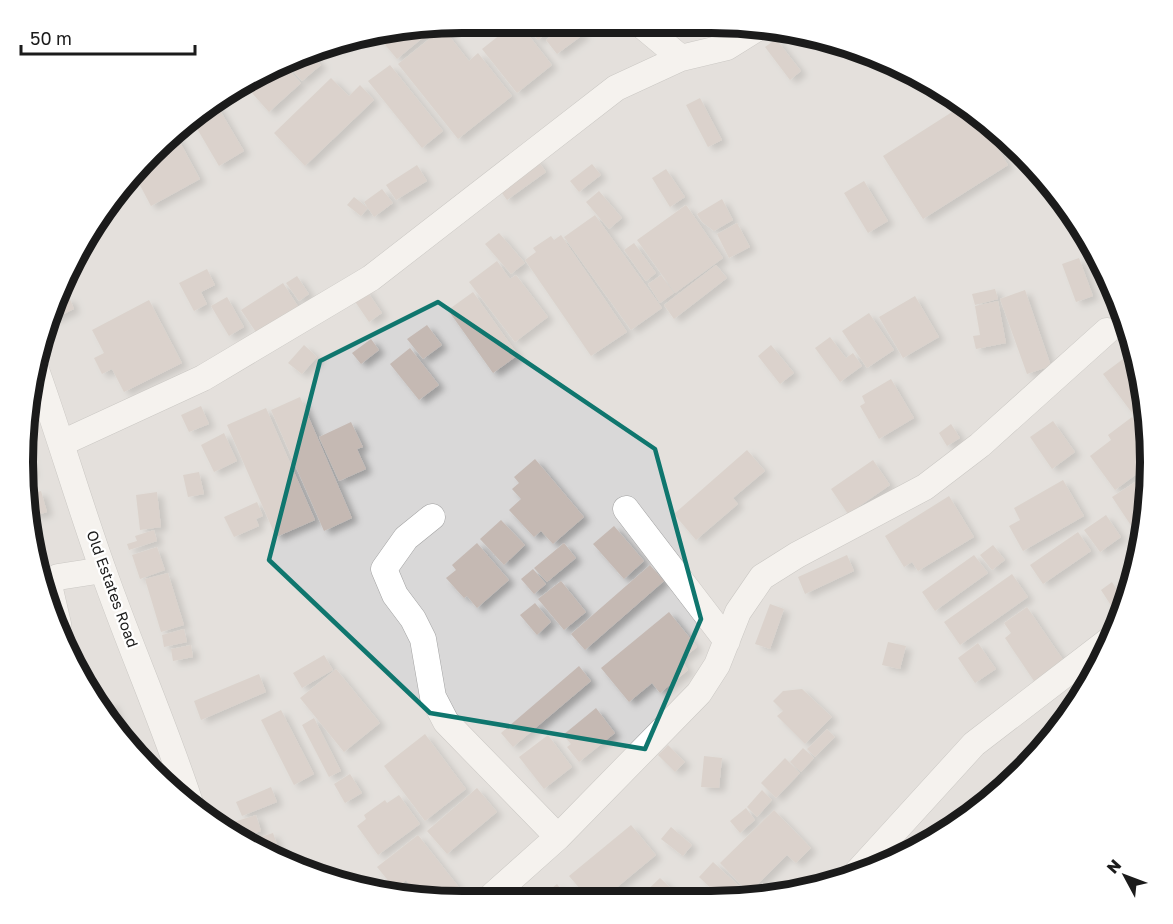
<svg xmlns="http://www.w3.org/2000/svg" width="1173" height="924" viewBox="0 0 1173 924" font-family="'Golos Text',sans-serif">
  <defs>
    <filter id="shadow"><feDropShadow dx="6" dy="4" stdDeviation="3" flood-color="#0004"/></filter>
  </defs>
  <rect width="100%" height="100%" fill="#ede8e0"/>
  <path fill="#d9d8d8" d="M462,23H739L853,46L931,82L1001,131L1092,243L1127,321L1147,405L1150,491L1135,576L1105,657L1059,730L1001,793L930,843L852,878L740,901L377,893L293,868L195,811L132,752L81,681L37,575L23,462L38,348L82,242L151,151L243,81L349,37Z"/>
  <path fill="#c5b9b3" filter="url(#shadow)" d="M515,23H519L552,65L517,93L482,49Z
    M524,23H558L538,40Z
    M568,23H575L584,34L557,54L546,40Z
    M437,26L397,59L377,35L380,33Z
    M443,28L469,61L478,53L512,96L458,139L398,64Z
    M349,37L338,49L332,44Z
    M776,39L801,71L790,80L765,47Z
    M310,53L321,65L302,81L286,63Z
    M283,64L301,83L269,112L252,93Z
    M390,65L443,131L422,148L368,81Z
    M331,78L349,96L360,85L374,100L305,166L274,133Z
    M700,98L722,140L708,147L686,105Z
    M215,102L244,151L219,166L192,120Z
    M963,105L976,114L1008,165L923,219L883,156Z
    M175,133L200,179L151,206L134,174L151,151Z
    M536,158L546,172L507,200L497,186Z
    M592,164L601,175L579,192L570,181Z
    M417,165L427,181L396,200L386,185Z
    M666,169L685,197L670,207L652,178Z
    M864,181L888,221L868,233L844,193Z
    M382,189L393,203L374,217L364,202Z
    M599,191L622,218L609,229L586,202Z
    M354,197L368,208L361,216L347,205Z
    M722,199L733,220L714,231L702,222L697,214Z
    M686,205L723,258L675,293L637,240Z
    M595,215L662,308L631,330L564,237Z
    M737,223L750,247L729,258L717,234Z
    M499,233L525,263L511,274L485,244Z
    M561,235L627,332L591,356L525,260L536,252L533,248L551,236L554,240Z
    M634,243L656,273L646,281L624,250Z
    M1079,258L1093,296L1076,302L1062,264Z
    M497,261L510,279L516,275L548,317L515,342L469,282Z
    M716,265L727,278L674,319L664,305Z
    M207,269L215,285L201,292L207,304L194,311L179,283Z
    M661,275L674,293L660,303L648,284Z
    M297,276L309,294L299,301L286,283Z
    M283,283L301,311L260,338L241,310Z
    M365,288L382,313L369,322L352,297Z
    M995,289L998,299L975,305L972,294Z
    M1025,290L1051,366L1027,374L1000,299Z
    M473,292L518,355L493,373L448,310Z
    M915,296L939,337L903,358L879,317Z
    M69,297L74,309L51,320L50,317L56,302Z
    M227,297L244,327L229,336L211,306Z
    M149,300L182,363L124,392L112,369L102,374L94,358L104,353L92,330Z
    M998,301L1006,343L976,349L973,336L980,335L975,306Z
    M869,313L894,350L867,368L842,331Z
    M427,325L442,345L423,359L407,339Z
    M830,337L846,358L853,353L862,366L840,382L815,348Z
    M371,339L379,350L361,364L352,353Z
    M304,345L317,357L302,374L288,363Z
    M771,345L794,373L780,384L758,356Z
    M410,348L439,385L419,400L390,364Z
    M1123,359L1134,374L1139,370L1147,405V421L1141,425L1103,374Z
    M891,379L914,418L879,439L860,406L865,403L862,396Z
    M300,397L352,518L324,531L271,410Z
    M201,406L209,424L189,432L181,415Z
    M266,408L315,520L276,537L227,425Z
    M1132,417L1140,429L1147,423L1149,465L1115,490L1090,456L1111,440L1108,435Z
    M1053,421L1075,452L1052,469L1030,437Z
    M351,422L363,447L357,449L366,469L339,481L319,437Z
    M951,424L960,438L947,446L939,433Z
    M224,433L237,461L214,472L201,445Z
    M25,444L29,459L23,460Z
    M747,450L765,471L733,498L738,504L696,540L674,514Z
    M535,459L584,517L553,544L541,531L534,537L509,510L521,499L512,489L519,483L514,477Z
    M29,460L32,474L24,476L23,462Z
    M873,460L890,485L848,514L831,489Z
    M199,472L204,494L188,497L183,475Z
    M1149,473L1150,491L1145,519L1132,527L1112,497Z
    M1063,480L1084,516L1023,551L1009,526L1020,520L1014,508Z
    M41,491L47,512L34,516L28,495Z
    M157,492L161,527L140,530L136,495Z
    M949,496L974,537L918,571L912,562L904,567L885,536Z
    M257,502L263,516L256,519L259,526L234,537L224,517Z
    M1106,515L1121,537L1100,552L1084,530Z
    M501,520L525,545L504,565L480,539Z
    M614,526L644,561L624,579L593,544Z
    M154,530L157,541L129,550L127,544L137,541L135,536Z
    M1078,532L1091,551L1043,584L1030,565Z
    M477,543L509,580L477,608L467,596L464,598L446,578L456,570L452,565Z
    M564,543L576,558L547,582L534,568Z
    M993,545L1005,560L992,570L980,555Z
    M157,547L165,570L140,579L132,555Z
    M847,555L854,571L805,594L798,577Z
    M974,555L988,573L935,611L922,592Z
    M650,565L664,581L585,650L571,634Z
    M533,569L546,584L534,594L521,579Z
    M168,573L184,625L161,632L145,579Z
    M1012,574L1028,597L960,645L944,622Z
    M561,581L586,612L564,630L538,599Z
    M1112,582L1125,603L1121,614L1118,616L1101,590Z
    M535,603L551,622L537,635L520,615Z
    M770,604L784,609L770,649L755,644Z
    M1027,607L1064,661L1034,681L1005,638L1011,633L1004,623Z
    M669,612L697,647L681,660L688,670L660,693L652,683L629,702L601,668Z
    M184,629L187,642L164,647L162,635Z
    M888,642L906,646L900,669L882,665Z
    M978,643L996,669L975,683L958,658Z
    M191,645L193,657L173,661L171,649Z
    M324,655L333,670L302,688L293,673Z
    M579,666L591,681L513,747L501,733Z
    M336,669L380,723L344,752L300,698Z
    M259,674L266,692L201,720L194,701Z
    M802,689L832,717L805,744L777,716L783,711L773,701L783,691Z
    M112,702L124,737L122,738L99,706Z
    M596,708L615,733L579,762L567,747L571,744L563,735Z
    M281,710L314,774L294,785L261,720Z
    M314,718L341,771L329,777L302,725Z
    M827,729L835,737L815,757L807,749Z
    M425,734L466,789L425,821L384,766Z
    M548,735L572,767L544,789L519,757Z
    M668,745L685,762L675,772L658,755Z
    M803,748L814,758L801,772L790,762Z
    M704,756L722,758L719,788L701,787Z
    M785,758L800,773L776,798L761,783Z
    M350,774L362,793L345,803L334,784Z
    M271,787L277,802L242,816L236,802Z
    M477,788L497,812L447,854L427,831Z
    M762,790L772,800L757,817L747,807Z
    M399,795L420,824L378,855L357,826L366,819L364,815L385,800L387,803Z
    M746,808L755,820L740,833L730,821Z
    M774,810L811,848L796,863L787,855L749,893L720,863Z
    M256,815L261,831L241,838L221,826Z
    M631,825L656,855L604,898L587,897L569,876Z
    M671,827L692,845L683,856L661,839Z
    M273,833L283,862L248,841Z
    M418,835L465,895L417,894L406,880L395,889L377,867Z
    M713,862L752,898L740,901L723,900L699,877Z
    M660,878L676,893L670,899L639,898Z
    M557,884L567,897L542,896Z"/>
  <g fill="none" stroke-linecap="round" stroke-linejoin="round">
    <g stroke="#a2a2a2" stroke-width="27">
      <path id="minor" d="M639,23L681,58
        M35,367C59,434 79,503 103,570C131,650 166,728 192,809
        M62,443L203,378L371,278L616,88L681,58L727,47L759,27
        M626,509L727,641
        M432,517L406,538L384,569L395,595L413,619L423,639L433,697L446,722L558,837
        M58,624L49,585L58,577L103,570
        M851,879L974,744L1112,638
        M493,895L558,837L699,693L717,665L738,612L762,577L797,555L925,487L980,445L1107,331"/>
    </g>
    <use href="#minor" stroke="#fff" stroke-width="26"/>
  </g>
  <path d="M0 0H1173V924H0ZM438,302L655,449L701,619L645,749L430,713L269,560L320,361Z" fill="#ede8e0" fill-opacity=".55" fill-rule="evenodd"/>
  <path fill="none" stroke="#0f766e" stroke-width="4.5" stroke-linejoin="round" d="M438,302L655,449L701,619L645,749L430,713L269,560L320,361Z"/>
  <g text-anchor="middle" stroke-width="4.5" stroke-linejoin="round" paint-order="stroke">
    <g font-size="15" fill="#1b1b1b" stroke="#fff">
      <text transform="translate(112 589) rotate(70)" y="5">Old Estates Road</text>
    </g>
  </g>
  <path d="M0 0H1173V924H0ZM462 33H711A429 429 0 0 1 1140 462V462A429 429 0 0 1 711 891H462A429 429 0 0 1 33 462V462A429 429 0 0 1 462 33Z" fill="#fff" fill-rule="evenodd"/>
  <path fill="none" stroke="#1b1b1b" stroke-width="8" d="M462 33H711A429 429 0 0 1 1140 462V462A429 429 0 0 1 711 891H462A429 429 0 0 1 33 462V462A429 429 0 0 1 462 33Z"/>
  <g transform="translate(1125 876) rotate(311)" stroke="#ffffff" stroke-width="4.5" paint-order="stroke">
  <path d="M0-4.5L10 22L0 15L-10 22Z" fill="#1b1b1b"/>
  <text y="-9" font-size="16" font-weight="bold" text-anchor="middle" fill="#1b1b1b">N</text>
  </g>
  <path d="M21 45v9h174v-9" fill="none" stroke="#1b1b1b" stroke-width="3"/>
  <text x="30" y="45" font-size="18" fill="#1b1b1b" stroke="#ffffff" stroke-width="4.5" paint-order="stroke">50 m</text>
</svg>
